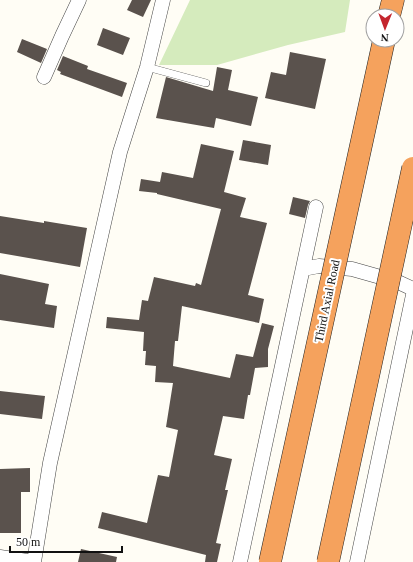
<svg xmlns="http://www.w3.org/2000/svg" width="413" height="562" viewBox="0 0 413 562" font-family="Georgia,serif">
  <rect width="100%" height="100%" fill="#fffdf5"/>
  <path fill="#d5ebbd" d="M190,0H350L345,32L288,45L217,65H159Z"/>
  <path fill="#5a524d" d="M132,0H151L143,17L127,10Z
    M103,28L130,38L123,55L97,45Z
    M22,39L47,49L41,63L17,52Z
    M290,52L326,59L315,109L265,98L271,72L286,75Z
    M63,56L88,66L87,69L127,83L122,97L60,74L61,72L57,70Z
    M217,67L232,70L228,90L258,97L251,126L216,118L214,128L156,118L166,77L213,91Z
    M243,140L271,145L268,165L239,160Z
    M201,144L234,151L224,192L246,198L240,217L267,223L248,295L264,299L259,323L182,306L178,341H175L173,366L230,378L236,354L253,357L262,323L274,326L268,349V367L255,368L250,395H248L244,419L223,416L214,455L232,459L225,490H228L216,543L221,544L217,562H205L206,555L98,528L102,512L147,523L158,475L169,477L178,430L166,427L173,383L155,382L156,366L145,365L146,351H143L144,332L106,328L107,317L139,320L142,300L148,301L154,277L195,286L196,283L201,285L221,209L157,194V193L139,191L141,179L160,182L162,172L193,178Z
    M293,197L310,201L308,205L305,218L289,214Z
    M0,216L44,223V221L87,228L80,267L0,253Z
    M0,274L49,284L45,304L57,306L54,328L0,320Z
    M0,391L45,396L42,419L0,414Z
    M30,468V492H21V533H0V469Z
    M81,549L117,557L116,562H78Z"/>
  <g fill="none" stroke-linecap="round" stroke-linejoin="round">
    <g stroke="#444" stroke-width="8">
      <path id="lane" d="M147,67L206,83"/>
    </g>
    <g stroke="#444" stroke-width="15">
      <path id="street" d="M44,77L62,36L79,0
        M303,269L319,266L352,269L398,282L413,289
        M0,557L34,562
        M34,562L50,463L120,152L147,67L163,0
        M240,562L316,207
        M357,562L413,295"/>
    </g>
    <g stroke="#222" stroke-width="23">
      <path id="highway" d="M389,16L393,0"/>
    </g>
    <use href="#lane" stroke="#fff" stroke-width="7"/>
    <use href="#street" stroke="#fff" stroke-width="14"/>
    <use href="#highway" stroke="#f5a25d" stroke-width="22"/>
    <g stroke="#222" stroke-width="23" stroke-linecap="butt">
      <path id="highway-bridge" d="M270,562L384,40
        M328,562L413,168"/>
    </g>
    <use href="#highway-bridge" stroke="#f5a25d" stroke-width="22"/>
  </g>
  <g text-anchor="middle" stroke-width="4" stroke-linejoin="round" paint-order="stroke">
    <g font-size="12" fill="#111" stroke="#fff">
      <text transform="translate(327 301) rotate(-78)" y="4">Third Axial Road</text>
    </g>
  </g>
  <g transform="translate(385 28) rotate(181)"><circle r="19" fill="#ffffff" stroke="#a0a0a0"/>
  <path d="M0-3L7 15L0 10L-7 15Z" fill="#c4262e"/>
  <text y="-6" font-size="11" font-weight="bold" text-anchor="middle" fill="#111111">N</text>
  </g>
  <path d="M10 546v6h112v-6" fill="none" stroke="#111111" stroke-width="2"/>
  <text x="16" y="546" font-size="12" fill="#111111" stroke="#ffffff" stroke-width="3" paint-order="stroke">50 m</text>
</svg>
